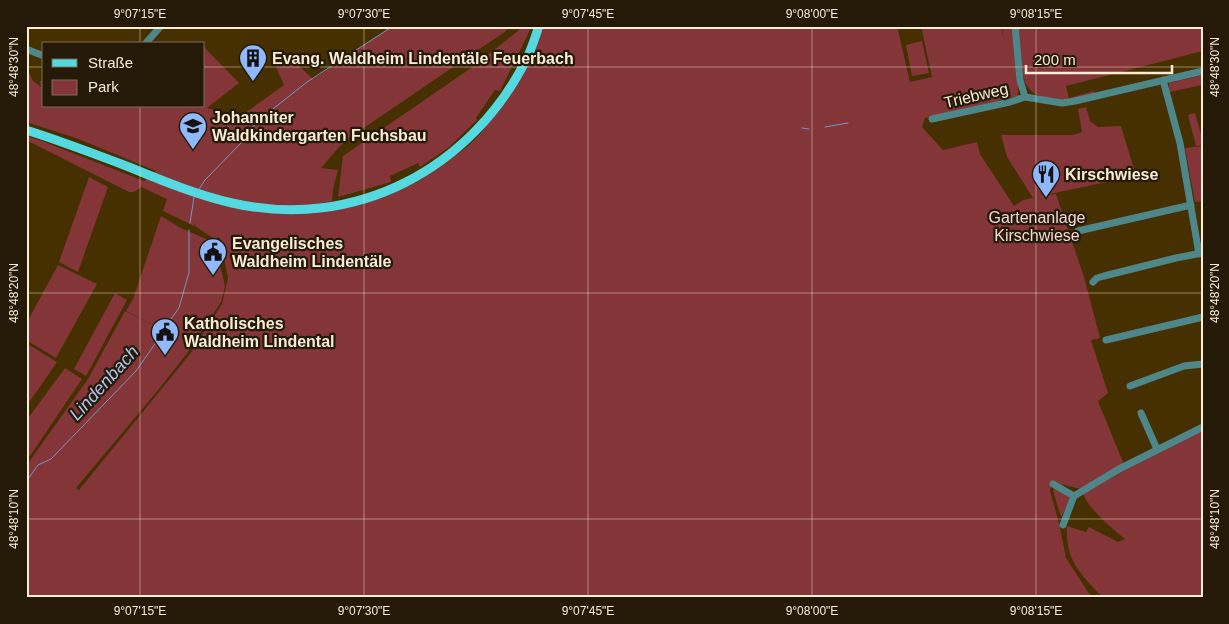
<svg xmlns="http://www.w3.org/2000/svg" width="1229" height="624" viewBox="0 0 1229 624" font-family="Arial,sans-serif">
  <rect width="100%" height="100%" fill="#462f00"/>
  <path fill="#833538" d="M393,26H510L506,31L352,136L339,147L321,168L338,170L333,189L332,201L302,207L263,205L202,198L298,212L402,188L437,169L468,146L481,133L515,85L542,26H897L910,82L932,77L921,26H1001L1004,41L1002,26H1012L1018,61V96L925,118L922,127L943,150L977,142L980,154L1014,206L1023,200L1033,198L1007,157L1001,135H1073L1082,132L1078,109L1086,107L1090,121L1098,127L1121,126L1136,176L1040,196L1056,194L1084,277L1100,338L1091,340L1108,393L1098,401L1125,467L1203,429V598H1103C1081,574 1065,561 1067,526L1086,532L1089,527L1118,542L1125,539C1109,526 1087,508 1081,489L1052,482L1050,491L1059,523L1066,558L1092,598H26V466L88,379L125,311L162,330L126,311L133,299L161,216L181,228L215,243L225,286L221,302L188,352L159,389L76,488L79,490L190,354L222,304L228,278L220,238L218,237L216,240L195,226V222L194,226L163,211L167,199L141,187C136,191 133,194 127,191L26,140V136L42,141L144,181L156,171L76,138L26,122V71L29,73L33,81L41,87L40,81H44V106H204V47L239,83L207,108L221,112L234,121L284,85L275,65L289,57L313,79Z
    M520,26H532L500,91L495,90L476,118L477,120L448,148L420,167L418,163L390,176L391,182L338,197L343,156L471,68L519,30Z
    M1018,26H1033L1037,35L1034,26H1203V51L1066,86L1069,98L1094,91L1095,95C1074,98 1038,107 1026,84C1022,78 1019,37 1018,26Z
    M922,41L929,73L912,76L906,45Z
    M1203,75V85L1169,92V83Z
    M1195,113L1203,142V145L1196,146L1188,115Z
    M1203,146V201L1195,202L1185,148Z
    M89,177L108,187L78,272L59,262Z
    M58,265L97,284L56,358L26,340V324Z
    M115,293L127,300L86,376L74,369Z
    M26,343L57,362L26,407Z
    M65,368L82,379L30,456L26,453V421Z
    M1054,487L1069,496L1070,501L1061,517L1053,491Z"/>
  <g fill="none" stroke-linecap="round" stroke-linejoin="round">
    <path stroke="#7894c6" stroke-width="1" d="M825,127L848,123
      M802,128L809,129
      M199,189L205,180L241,143L248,131L269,112L307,82L393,26
      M190,223L194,197
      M26,482L38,465L51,459L136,371L157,341L165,327L179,308L189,272V230"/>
    <path stroke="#4d878a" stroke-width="7" d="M1015,26L1020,80L1025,97
      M145,44L161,26
      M26,49L44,56
      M1163,80L1180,143L1199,254
      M932,119L1010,102L1025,97L1062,103L1075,101L1203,71
      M1076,234L1078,231L1191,205
      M1093,282L1097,278L1104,276L1176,258L1202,253
      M1106,340L1203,317
      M1130,386L1184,366L1203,364
      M1141,413L1157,449
      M1053,484L1074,496
      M1074,496L1119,469L1203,427
      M1063,525L1074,496"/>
    <path stroke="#54d9e1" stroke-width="9" d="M26,130C61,141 95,154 129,167C163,181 197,195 232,203C355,231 472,169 527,58C532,48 535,37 539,26"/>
  </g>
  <path fill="none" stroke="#faecd5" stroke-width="1" stroke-opacity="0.45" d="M140,26V44M364,26V598M588,26V598M812,26V598M1036,26V598M26,67H44M204,67H1203M140,106V598M26,293H1203M26,519H1203"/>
  <defs>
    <g id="building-pin" transform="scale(1.4375)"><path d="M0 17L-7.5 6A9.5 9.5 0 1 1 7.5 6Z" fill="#8fb8fd" stroke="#241a07"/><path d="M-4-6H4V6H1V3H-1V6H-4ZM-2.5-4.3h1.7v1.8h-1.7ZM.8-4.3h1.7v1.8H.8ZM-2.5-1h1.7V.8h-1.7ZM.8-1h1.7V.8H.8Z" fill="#111"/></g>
    <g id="school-pin" transform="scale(1.4375)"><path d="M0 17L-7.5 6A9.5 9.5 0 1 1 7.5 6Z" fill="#8fb8fd" stroke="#241a07"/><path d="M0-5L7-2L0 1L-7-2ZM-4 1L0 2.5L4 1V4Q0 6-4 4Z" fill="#111"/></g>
    <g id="restaurant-pin" transform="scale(1.4375)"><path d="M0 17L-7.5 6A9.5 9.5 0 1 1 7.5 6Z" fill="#8fb8fd" stroke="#241a07"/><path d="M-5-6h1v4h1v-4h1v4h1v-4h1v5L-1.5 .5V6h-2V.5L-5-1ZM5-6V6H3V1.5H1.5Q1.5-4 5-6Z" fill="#111"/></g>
    <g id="civic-pin" transform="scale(1.4375)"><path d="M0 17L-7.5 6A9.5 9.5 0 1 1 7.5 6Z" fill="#8fb8fd" stroke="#241a07"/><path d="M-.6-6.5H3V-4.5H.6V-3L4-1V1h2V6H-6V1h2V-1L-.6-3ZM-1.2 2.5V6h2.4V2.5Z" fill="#111"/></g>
  </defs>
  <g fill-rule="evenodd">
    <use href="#building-pin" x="253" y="58"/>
    <use href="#school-pin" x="193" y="126"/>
    <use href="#restaurant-pin" x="1046" y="174"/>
    <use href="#civic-pin" x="213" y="252"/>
    <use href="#civic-pin" x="165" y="332"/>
  </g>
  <g text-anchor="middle" stroke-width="4.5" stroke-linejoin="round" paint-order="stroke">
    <g font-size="16" font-weight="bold" fill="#faecd5" stroke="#241a07" text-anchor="start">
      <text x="272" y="64">Evang. Waldheim Lindentäle Feuerbach</text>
      <text x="212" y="123">Johanniter<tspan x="212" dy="18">Waldkindergarten Fuchsbau</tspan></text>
      <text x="1065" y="180">Kirschwiese</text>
      <text x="232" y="249">Evangelisches<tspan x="232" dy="18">Waldheim Lindentäle</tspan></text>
      <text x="184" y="329">Katholisches<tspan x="184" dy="18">Waldheim Lindental</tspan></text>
    </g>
    <g font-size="16" fill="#faecd5" stroke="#241a07">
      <text transform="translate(976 95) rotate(-13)" y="6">Triebweg</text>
    </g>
    <g font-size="16" fill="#f5d8d7" stroke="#241a07">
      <text x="1037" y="223">Gartenanlage<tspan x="1037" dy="18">Kirschwiese</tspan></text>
    </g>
    <g font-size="18" font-style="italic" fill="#aac4ee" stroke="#241a07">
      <text transform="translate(104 383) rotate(-48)" y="6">Lindenbach</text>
    </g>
  </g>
  <rect width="1229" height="624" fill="none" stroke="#241a07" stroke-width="55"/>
  <rect x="42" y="42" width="162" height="65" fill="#241a07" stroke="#7a6e59"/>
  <rect x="52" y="59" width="25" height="8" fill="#54d9e1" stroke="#7a6e59"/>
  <text x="88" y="68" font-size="15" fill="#faecd5">Straße</text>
  <rect x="52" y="80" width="25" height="15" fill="#833538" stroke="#7a6e59"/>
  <text x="88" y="92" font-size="15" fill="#faecd5">Park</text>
  <path d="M1026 65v8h146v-8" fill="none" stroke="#faecd5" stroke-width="2.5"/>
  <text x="1034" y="65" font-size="15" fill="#faecd5" stroke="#241a07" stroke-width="4" paint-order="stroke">200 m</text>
  <rect x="28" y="28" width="1174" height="568" fill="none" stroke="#faecd5" stroke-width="2"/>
  <g font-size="12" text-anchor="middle" fill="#faecd5">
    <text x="140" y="18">9°07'15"E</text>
    <text x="364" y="18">9°07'30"E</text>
    <text x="588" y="18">9°07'45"E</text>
    <text x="812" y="18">9°08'00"E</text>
    <text x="1036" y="18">9°08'15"E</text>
    <text transform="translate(14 67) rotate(-90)" y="4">48°48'30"N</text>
    <text transform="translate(1215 67) rotate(-90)" y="4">48°48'30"N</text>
    <text transform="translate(14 293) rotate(-90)" y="4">48°48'20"N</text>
    <text transform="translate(1215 293) rotate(-90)" y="4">48°48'20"N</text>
    <text transform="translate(14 519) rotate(-90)" y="4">48°48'10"N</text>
    <text transform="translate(1215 519) rotate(-90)" y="4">48°48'10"N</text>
    <text x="140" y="615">9°07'15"E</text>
    <text x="364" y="615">9°07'30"E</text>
    <text x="588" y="615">9°07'45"E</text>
    <text x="812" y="615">9°08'00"E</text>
    <text x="1036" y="615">9°08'15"E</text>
  </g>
</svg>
